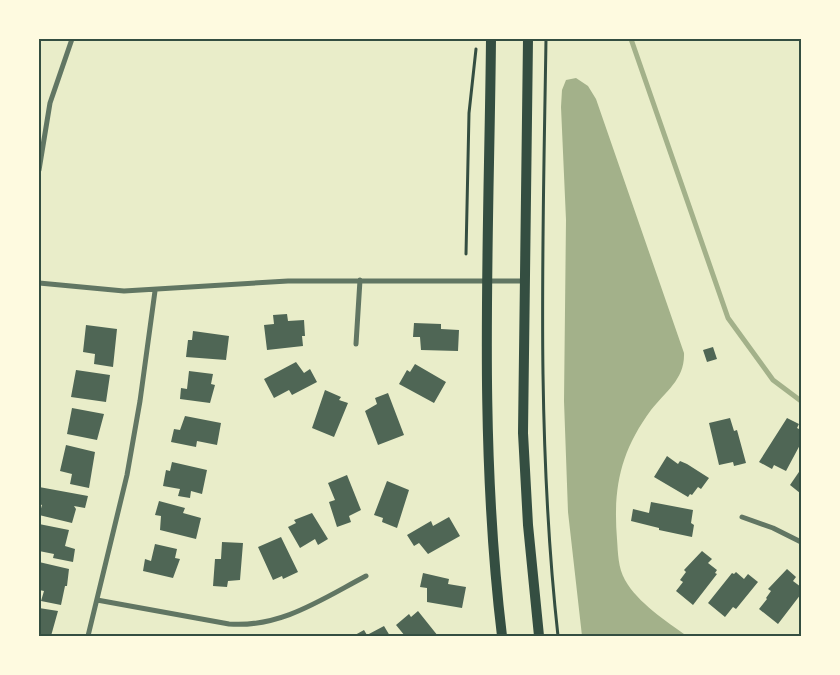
<svg xmlns="http://www.w3.org/2000/svg" width="840" height="675" viewBox="0 0 840 675" font-family="'Exo 2',sans-serif">
  <rect width="100%" height="100%" fill="#e9edc9"/>
  <path fill="#a3b18a" d="M576,78L588,86L596,99L684,353C685,379 666,391 651,410C620,452 613,489 617,539C618,553 618,568 625,580C638,603 666,621 687,636H582L568,512L564,401L566,220L561,107L562,90L566,80Z"/>
  <g fill="none" stroke-linecap="round" stroke-linejoin="round">
    <path stroke="#a3b18a" stroke-width="5" d="M631,39L728,318L773,380L801,401"/>
  </g>
  <path fill="#4f6655" d="M287,314L288,321L304,320L305,336H302L303,346L267,350L264,325L274,324L273,315Z
    M414,323L441,324V329L459,330L458,351L421,350L420,337H413Z
    M86,325L117,329L113,367L94,364L95,354L83,352Z
    M193,331L229,336L226,360L186,357L188,340H192Z
    M713,347L717,359L707,362L703,350Z
    M296,362L304,373L310,369L317,382L292,395L289,390L274,398L264,379Z
    M415,364L446,382L434,403L399,384L407,370L410,372Z
    M76,370L110,375L106,402L71,397Z
    M189,371L213,374L211,384L215,385L210,403L180,399L181,388L187,389Z
    M325,390L341,397L339,400L348,403L334,437L312,428Z
    M388,393L404,435L378,445L365,411L377,404L375,398Z
    M72,408L104,414L97,440L67,434Z
    M185,416L221,423L217,445L197,441L196,447L171,442L174,429L180,430Z
    M730,418L734,431L737,430L746,463L734,466L733,462L719,465L709,423Z
    M787,418L799,424L797,428L801,430V443L786,471L774,465L772,469L759,462Z
    M66,445L95,452L89,488L70,484L72,474L60,471Z
    M667,456L678,464L680,461L687,464L709,478L701,489L698,487L692,495L690,494L688,497L654,477Z
    M172,462L207,470L202,494L191,491L190,498L178,496L180,489L163,486L166,470L170,471Z
    M801,469V491L800,493L790,485Z
    M347,475L361,510L349,516L351,522L337,527L329,502L335,500L328,483Z
    M387,481L409,490L397,528L382,522L383,518L374,515Z
    M39,487L88,496L85,508L74,506L76,509L72,523L39,515L42,505L39,504Z
    M159,501L185,508L183,513L201,518L196,539L160,530L161,516L155,515Z
    M651,502L693,510L691,523L694,525L692,537L659,530V528L631,521L633,509L649,513Z
    M312,513L328,539L318,545L315,539L300,548L288,527L296,523L294,520Z
    M449,517L460,536L428,554L419,543L414,546L407,535L431,521L433,526Z
    M39,524L69,530L65,546L75,549L73,562L53,558L54,554L39,551Z
    M281,537L298,572L283,579L282,576L273,580L258,547Z
    M222,542L243,543L240,580L228,581L227,587L213,586L215,559H221Z
    M155,544L177,549L175,558L180,559L173,578L143,571L145,559L151,561Z
    M702,551L712,559L708,563L717,570L715,573L717,574L693,605L676,591L683,582L680,580L686,572L684,570Z
    M39,562L69,569L67,586H65L61,605L41,601L44,591L39,590Z
    M787,569L796,577L793,581L801,587V594L778,624L759,609L767,599L766,598L771,591L768,589Z
    M736,572L744,579L748,574L758,582L736,609L733,607L725,617L708,603L732,573L734,574Z
    M423,573L449,579L448,584L466,587L462,608L427,602V588L420,587Z
    M39,608L58,611L51,636H39Z
    M418,611L438,636H405L396,625L409,614L411,617Z
    M384,626L390,636L355,635L364,630L367,635Z"/>
  <g fill="none" stroke-linecap="round" stroke-linejoin="round">
    <path stroke="#344e41" stroke-width="3" d="M546,39C543,238 536,438 558,636
      M466,254L469,113L476,49"/>
    <path stroke="#617663" stroke-width="5" d="M39,170L50,103L72,39
      M39,283L124,291L288,281H525
      M356,344L360,280
      M742,517L773,528L801,542
      M97,600L229,624C281,628 322,599 366,576
      M88,636L127,475L140,401L155,291"/>
    <path stroke="#344e41" stroke-width="10" d="M491,39C489,238 478,438 502,636
      M528,39L523,433L528,525L539,636"/>
  </g>
  <rect width="840" height="675" fill="none" stroke="#fefae0" stroke-width="80"/>
  <rect x="40" y="40" width="760" height="595" fill="none" stroke="#344e41" stroke-width="2"/>
</svg>
